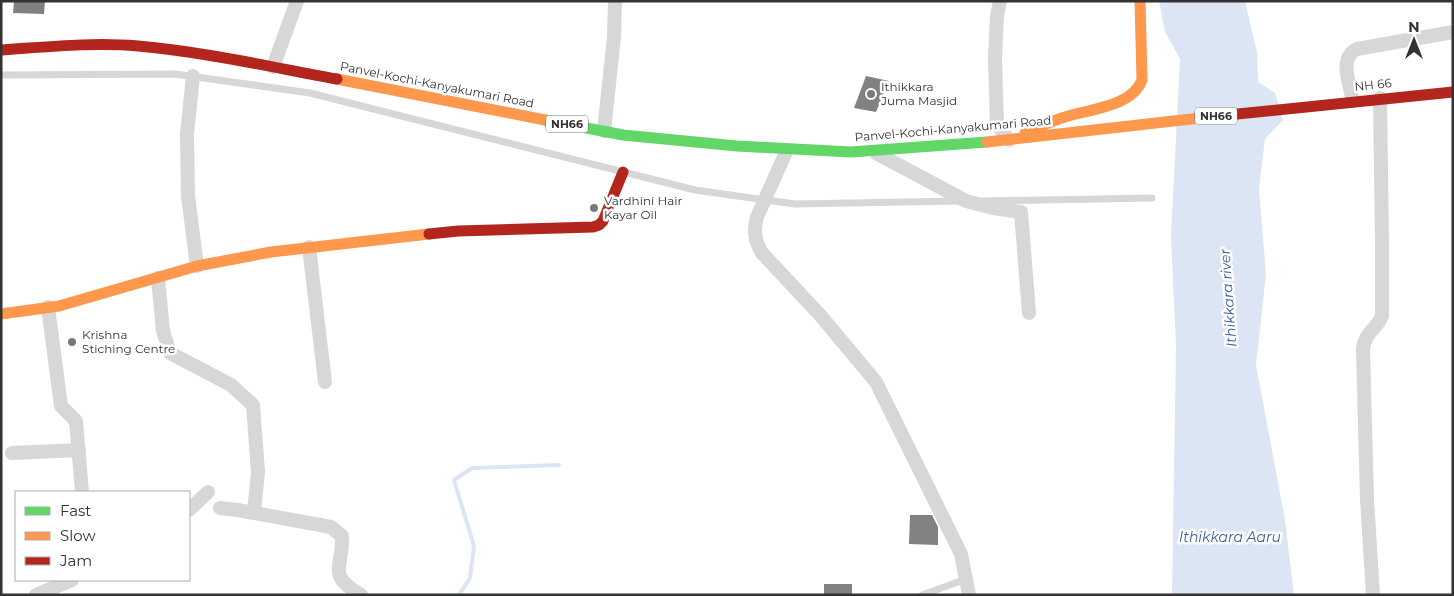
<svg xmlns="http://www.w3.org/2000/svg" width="1454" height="596" viewBox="0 0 1454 596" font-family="Montserrat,sans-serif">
  <rect width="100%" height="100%" fill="#fff"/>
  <path fill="#dce5f4" d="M1159,1H1245L1257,52L1258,82L1275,93L1283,120L1265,139L1259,189L1266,274L1256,365L1285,520L1294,595H1172L1176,347L1171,236L1180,59L1165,32Z"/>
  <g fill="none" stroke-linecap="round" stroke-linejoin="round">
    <path stroke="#dce5f4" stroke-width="4" d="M459,595L470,578L474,546L454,480L472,468L559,465"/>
  </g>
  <path fill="#818181" d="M14,1H45L44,14L13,13Z
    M866,76L889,81L876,112L854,108Z
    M910,515H932L938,527V545L909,544Z
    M824,584H852V595H824Z"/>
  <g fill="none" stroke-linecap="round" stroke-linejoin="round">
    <path stroke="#d7d7d7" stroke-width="7" d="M1,75L175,74L310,93L695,190L795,204L959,201
      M982,201L1152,198
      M922,595L966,579"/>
    <path stroke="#d7d7d7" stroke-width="14" d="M1000,1L997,16L995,59L997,125L1009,140
      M273,67L297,1
      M193,76L187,134L188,196L197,266
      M1353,101C1350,85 1338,58 1357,49L1453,32
      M604,131L614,37L615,1
      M787,150L757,217C753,231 755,241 762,253L820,315L876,382L961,554L969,595
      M876,153L966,201L993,208L1021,212L1029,313
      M309,247L325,382
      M158,278L163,331L170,353L231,385L253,405L258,472L254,512
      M48,307L61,406L76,421L82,492
      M12,453L79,450
      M220,508L238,510L331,527L342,536C344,567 325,574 361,595
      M189,510L208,492
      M36,595L72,580
      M1373,595L1367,499L1363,350C1364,333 1376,330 1382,316V243L1380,98"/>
    <path stroke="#63d668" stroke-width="11" d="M545,120L623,135L737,146L851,152L987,142"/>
    <path stroke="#ff974d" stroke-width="11" d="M337,79L545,120
      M1025,133C1038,128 1051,121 1065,117C1089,109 1132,107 1142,80L1140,1
      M987,142L1218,116
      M1,314L59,306L197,266L271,252L429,234"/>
    <path stroke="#b3261e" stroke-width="11" d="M1,50C46,47 93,42 138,46C205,52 271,67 337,79
      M1218,116L1453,92
      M429,234L458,231L593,227L599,225L603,221L623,172"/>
  </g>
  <g fill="#7a7a7a" stroke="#fff" stroke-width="2">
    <circle cx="871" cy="94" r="5"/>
    <circle cx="594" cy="208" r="5"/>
    <circle cx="72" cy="342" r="5"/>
  </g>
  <g text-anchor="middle" stroke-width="5" stroke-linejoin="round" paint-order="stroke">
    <g fill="#fff" stroke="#707070" stroke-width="1">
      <rect x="1195" y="107.5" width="42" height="17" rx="4"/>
      <rect x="546" y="115.5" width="42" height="17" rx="4"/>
    </g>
    <g font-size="11" font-weight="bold" fill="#333">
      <text x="1216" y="120">NH66</text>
      <text x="567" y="128">NH66</text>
    </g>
    <g font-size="12" fill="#333" stroke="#fff">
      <text transform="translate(437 85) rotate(11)" y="4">Panvel-Kochi-Kanyakumari Road</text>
      <text transform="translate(1373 85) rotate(-6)" y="4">NH 66</text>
      <text transform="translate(953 129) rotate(-5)" y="4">Panvel-Kochi-Kanyakumari Road</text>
    </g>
    <g font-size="12" fill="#333" stroke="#fff" text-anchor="start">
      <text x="881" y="91">Ithikkara<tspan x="881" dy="14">Juma Masjid</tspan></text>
      <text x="604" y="205">Vardhini Hair<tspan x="604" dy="14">Kayar Oil</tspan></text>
      <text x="82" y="339">Krishna<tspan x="82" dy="14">Stiching Centre</tspan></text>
    </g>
    <g font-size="14" font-style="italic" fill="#39609c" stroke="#fff">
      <text transform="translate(1228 298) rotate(-94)" y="5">Ithikkara river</text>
      <text x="1230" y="542">Ithikkara Aaru</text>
    </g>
  </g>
  <rect width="1454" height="596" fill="none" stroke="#333333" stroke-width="5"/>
  <rect x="15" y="491" width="175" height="90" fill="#ffffff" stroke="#adadad"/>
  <rect x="25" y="507" width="25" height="8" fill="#63d668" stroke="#adadad"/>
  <text x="60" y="516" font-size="15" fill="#333333">Fast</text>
  <rect x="25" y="532" width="25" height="8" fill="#ff974d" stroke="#adadad"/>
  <text x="60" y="541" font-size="15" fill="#333333">Slow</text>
  <rect x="25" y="557" width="25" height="8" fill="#b3261e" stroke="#adadad"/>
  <text x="60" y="566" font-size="15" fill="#333333">Jam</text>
  <g transform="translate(1414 40)" stroke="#ffffff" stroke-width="4" paint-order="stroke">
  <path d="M0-4L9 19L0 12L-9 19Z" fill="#333333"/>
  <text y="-8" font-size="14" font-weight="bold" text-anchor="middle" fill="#333333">N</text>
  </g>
</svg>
